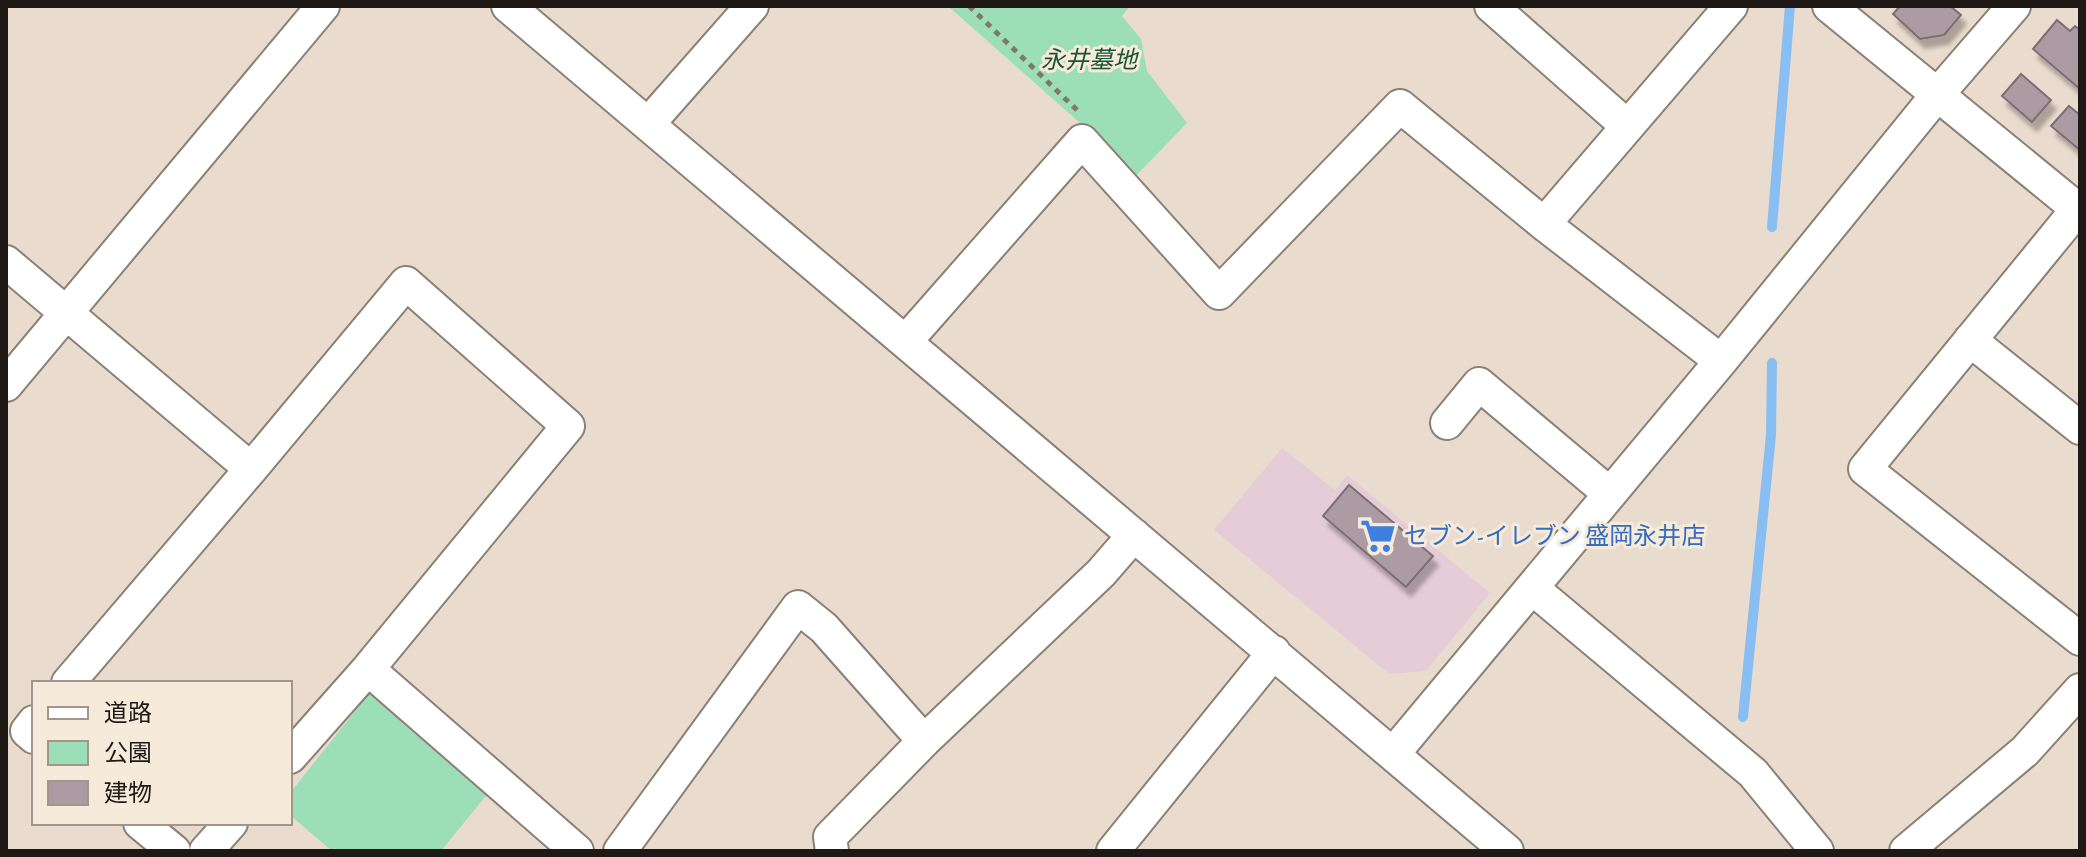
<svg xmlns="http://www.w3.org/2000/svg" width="2086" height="857" viewBox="0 0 2086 857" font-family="'Crimson Pro','Noto Sans JP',serif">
  <defs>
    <filter id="shadow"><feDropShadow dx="5" dy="9" stdDeviation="2" flood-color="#0004"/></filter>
  </defs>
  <rect width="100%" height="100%" fill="#e9dcce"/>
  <path fill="#e5cdd8" d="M1282,448L1335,490L1347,475L1490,593L1426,671L1389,674L1214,530Z"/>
  <path fill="#9cdeb7" d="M948,6H1130L1122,16L1141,39L1147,71L1187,123L1132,180L1097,138Z
    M372,690L489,792L441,851H332L290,815V793Z"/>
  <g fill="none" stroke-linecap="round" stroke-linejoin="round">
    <path stroke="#89bef3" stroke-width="10" d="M1772,227L1790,6
      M1743,717L1771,435L1772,363"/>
  </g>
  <path fill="#ad9ba4" stroke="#7d6d75" stroke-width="2" filter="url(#shadow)" d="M1900,6H1950L1961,15L1944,35L1920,39L1893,14Z
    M2057,20L2070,31L2075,26L2080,30V89L2033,49Z
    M2021,74L2051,100L2032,122L2002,96Z
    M2069,106L2080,115V150L2051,126Z
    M1349,485L1433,556L1406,587L1323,516Z"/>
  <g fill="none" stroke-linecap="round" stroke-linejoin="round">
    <g stroke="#8b8073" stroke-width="36">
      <path id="minor" d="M508,6L1507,851
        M1491,6L1627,126
        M1829,6L2080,211
        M649,123L752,6
        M2080,206L1865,469L2080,639
        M1544,224L1731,6
        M6,262L251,469
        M1970,340L2080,428
        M906,341L1082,141L1219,293L1400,106L1544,224L1721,361
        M6,385L323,6
        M1447,423L1479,384L1610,494
        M1532,588L1753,773L1817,851
        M368,669L577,851
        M68,683L251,469L406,283L568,426L368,669L290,757
        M34,722L27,731L34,737
        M1393,754L1721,361L1937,95L2014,6
        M140,823L174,851
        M206,851L231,823
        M620,851L798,607L824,628L924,741L1101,573L1134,535
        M832,851L830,837L924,741
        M1113,851L1274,652
        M1906,851L2025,751L2080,690"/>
    </g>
    <path stroke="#80776e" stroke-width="5" stroke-dasharray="6 6" stroke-linecap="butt" d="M969,6L1078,111"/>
    <use href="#minor" stroke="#fff" stroke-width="32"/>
  </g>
  <defs>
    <g id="supermarket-bare" transform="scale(2.76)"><path d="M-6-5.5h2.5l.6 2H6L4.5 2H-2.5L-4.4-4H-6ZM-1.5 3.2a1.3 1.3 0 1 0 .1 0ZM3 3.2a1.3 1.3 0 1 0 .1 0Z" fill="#3f7fe0" stroke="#f6eadb" stroke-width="2.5" paint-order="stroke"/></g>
  </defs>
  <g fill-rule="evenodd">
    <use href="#supermarket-bare" x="1378" y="536"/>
  </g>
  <g text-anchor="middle" stroke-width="6" stroke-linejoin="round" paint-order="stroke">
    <g font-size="24" font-style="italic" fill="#1c5337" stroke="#f6eadb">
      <text x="1089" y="68">永井墓地</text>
    </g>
    <g font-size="24" fill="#366cbe" stroke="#f6eadb" text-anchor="start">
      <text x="1404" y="544">セブン-イレブン 盛岡永井店</text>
    </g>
  </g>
  <rect width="2086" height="857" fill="none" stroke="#1e1914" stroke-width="16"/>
  <rect x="32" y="681" width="260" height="144" fill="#f6eadb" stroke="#a0968b" stroke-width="2"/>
  <rect x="48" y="707" width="40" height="12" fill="#ffffff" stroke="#a0968b" stroke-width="2"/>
  <text x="104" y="721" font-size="24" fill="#1e1914">道路</text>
  <rect x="48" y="741" width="40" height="24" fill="#9cdeb7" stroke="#a0968b" stroke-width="2"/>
  <text x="104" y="761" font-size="24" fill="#1e1914">公園</text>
  <rect x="48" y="781" width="40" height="24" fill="#ad9ba4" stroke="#a0968b" stroke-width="2"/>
  <text x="104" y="801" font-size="24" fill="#1e1914">建物</text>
</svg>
